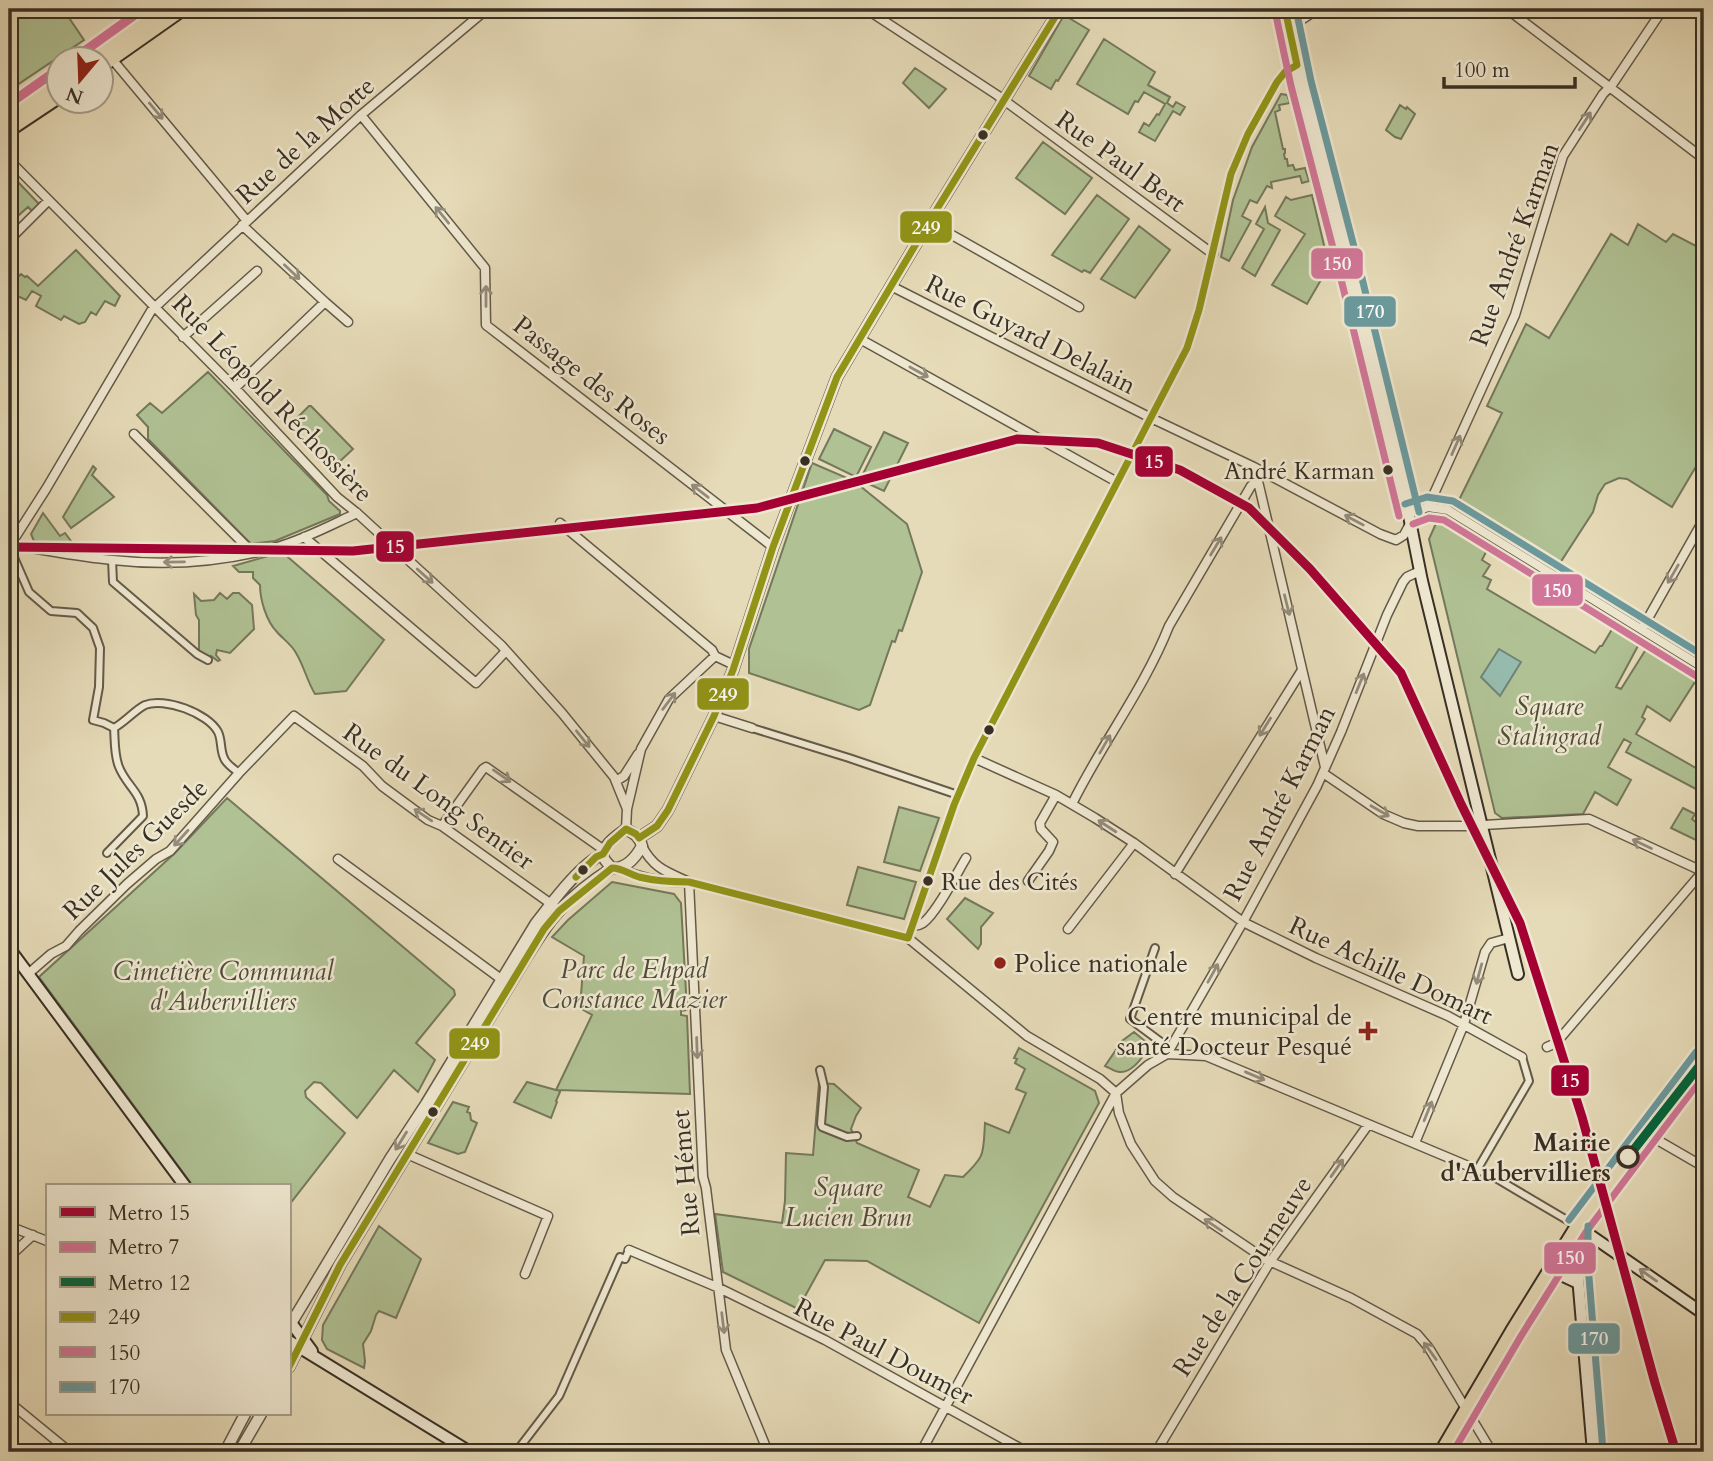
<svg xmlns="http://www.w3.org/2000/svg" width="1713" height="1461" viewBox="0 0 1713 1461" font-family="Cardo,serif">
  <rect width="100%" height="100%" fill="#e6dbb8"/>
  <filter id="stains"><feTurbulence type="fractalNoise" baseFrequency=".00286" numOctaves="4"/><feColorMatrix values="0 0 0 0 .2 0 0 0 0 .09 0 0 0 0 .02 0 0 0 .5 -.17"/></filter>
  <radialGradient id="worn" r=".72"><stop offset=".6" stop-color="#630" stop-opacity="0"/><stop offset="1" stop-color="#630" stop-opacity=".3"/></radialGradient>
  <path fill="#b0c193" stroke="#74785c" stroke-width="2" d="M9,9H63L84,40L17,85L9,73Z
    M1064,15L1089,30L1058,81L1056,80L1051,89L1029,76Z
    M1104,39L1155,72L1148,85L1170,97L1167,103L1173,107L1176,102L1185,107L1180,115L1173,111L1155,141L1139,132L1144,123L1149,126L1157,114L1159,115L1165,104L1144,92L1138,102L1135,101L1128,114L1077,84Z
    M915,68L946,89L929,108L903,83Z
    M1281,94L1287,95L1290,103L1279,105L1280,110L1275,112L1283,149H1285V153L1284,154L1285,159H1287L1288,166L1293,165L1295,170L1305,168L1309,181L1302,183L1300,176L1271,182L1272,188L1267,186L1257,203L1250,200L1242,216L1251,221L1229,261L1221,257L1233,200L1252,147Z
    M1400,105L1406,109L1407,107L1415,114L1401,139L1395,137L1386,130Z
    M1043,142L1092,178L1065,214L1016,178Z
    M19,183L39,204L32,211L28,207L9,224V190L10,191Z
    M1097,195L1129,219L1090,273L1084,270L1082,272L1052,255Z
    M1312,195L1329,266L1307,304L1272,285L1305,234L1275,216L1286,197L1291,200Z
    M1265,207L1268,223L1280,230L1255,276L1242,268L1264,229L1256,224Z
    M1638,224L1666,242L1673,234L1704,250V453L1672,507L1627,479L1619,478L1605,484L1598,495L1593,512L1558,566L1458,502L1502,413L1487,406L1526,324L1549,338L1611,234L1628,245Z
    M1139,226L1170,250L1135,298L1101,279Z
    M76,250L120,296L115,306L105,301L96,315L91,312L85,322L79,324L64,316L61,320L36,306L41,296L32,291L26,300L20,297L13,299L9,307V285L21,274L25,277L27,276L38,286Z
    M208,372L327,495L329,501L340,511V514L275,541L251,544L148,439V427L137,415L150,403L162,413Z
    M309,406H311L353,449L337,464L295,420Z
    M834,429L871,447L856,477L819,459Z
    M884,432L908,443L884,491L860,480Z
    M812,463L854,481L907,524L922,572L902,631L899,630L895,642L892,641L870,705L859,710L749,673V649Z
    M93,466L96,469L92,475L114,497L71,528L63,517Z
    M43,513L60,536L65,533L74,545L70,548L34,541L31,534Z
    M1443,518L1489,546L1482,560L1490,565L1483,576L1491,580L1487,589L1595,653L1600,646H1602L1614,626L1640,642L1616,687L1621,689L1648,646L1698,677L1670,721L1647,706L1642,717L1645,719L1636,734L1703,772L1704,771L1696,789L1626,752L1631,743L1624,739L1608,767L1631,780L1617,805L1595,792L1583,814L1502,818L1495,813L1429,539L1438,519Z
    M282,552L384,640L346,691L315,694C307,681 304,666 296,653C292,645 283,639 277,632C266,621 260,599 260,585L253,578V572H239L233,566Z
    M220,593L227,599L233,593H239L252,605L254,629L230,653L217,650L216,655L220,660L218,661L211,656L207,658L199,650V620L196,615L194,594L201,601L214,600Z
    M227,798L454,990L455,995L416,1043L435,1060L418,1092L394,1070L357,1118L321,1083L314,1082L305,1091L306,1097L345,1133L289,1205V1186H193L39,977L175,853Z
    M899,807L939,818L920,871L884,862Z
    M1683,808L1695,814L1692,819L1704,829V833L1698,841L1671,828Z
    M858,867L916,882L904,919L847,905Z
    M612,882L674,894L681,903L687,1010L681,1011V1015L687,1016L690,1094L558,1090L560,1092L556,1101L557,1102L551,1118L514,1102L527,1082L556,1090L592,1015L580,1008L584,956L552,937L568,920Z
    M965,898L993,913L981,927V944L978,949L947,919Z
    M1134,1032L1151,1046C1144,1054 1134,1072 1121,1072C1116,1073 1110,1068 1105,1066L1122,1041Z
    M1019,1048L1095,1091L1099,1103L979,1323L867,1261L825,1260L798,1309L723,1272L715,1214L782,1223L785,1201L786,1153L813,1155L819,1083L834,1084L861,1108L856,1116L851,1129L857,1143L919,1170L908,1197L930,1207L945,1175L963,1177C986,1155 983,1154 985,1123L1009,1133L1026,1093L1016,1089L1025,1069L1015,1063L1017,1059L1014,1058Z
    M453,1102L469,1107L467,1112L470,1113L471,1120L477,1123L465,1152L458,1154L428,1143Z
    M379,1226L421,1259L396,1318L379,1311L376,1315L371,1331L363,1344L365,1361L364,1368L327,1349L322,1340L323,1325Z"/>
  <path fill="#96bbae" stroke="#708377" stroke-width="2" d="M1499,649L1521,662L1500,696L1481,677Z"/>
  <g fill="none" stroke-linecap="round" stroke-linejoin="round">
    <g stroke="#645a49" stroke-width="10">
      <path id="pedestrian" d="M9,553H12L29,592L51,611L77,613L93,628L100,648L99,687L93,720L104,723L114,728C125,722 135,710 145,705C164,697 208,713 218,732C222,740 220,750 224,758C226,764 234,769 239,773
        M112,560L113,582L197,654L208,660
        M752,728L849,758L958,795
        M107,853L143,816C142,792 127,787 119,767C114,755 115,741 114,728
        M1155,948L1130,1019L1165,1045L1167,1054
        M820,1070L824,1087L821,1124L822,1127L847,1137L857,1136
        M1475,1169L1494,1177L1577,1226
        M1477,1170L1529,1081L1522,1057
        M516,1452L559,1396L620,1257L625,1259L629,1250"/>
    </g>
    <g stroke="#645a49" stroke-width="11">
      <path id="minor" d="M866,9L997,95L1213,254
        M1507,9L1704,159
        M1289,28L1309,15L1313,9
        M112,59L247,221
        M361,115L485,268L486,325L773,547
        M9,160L235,388L337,497L357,513L501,645L562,713L614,777L627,809L626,829
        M929,222L1079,307
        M9,240L48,201
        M891,286L1151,418L1254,467L1380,534L1396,540L1404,535L1410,524
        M325,302L348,322
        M183,337L257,271
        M860,339L1117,482
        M235,388L325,302L242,225
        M134,434L252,552
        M1257,477L1325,767
        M1428,507L1515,315L1563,156L1603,94L1612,85L1663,9
        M1409,514L1428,507L1448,510L1704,668
        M560,523L712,650L715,656L734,665
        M304,537L476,683L506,651
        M11,545C45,550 79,557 112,560C167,566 224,562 277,547C305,539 331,525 357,513
        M9,547L46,489L151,311L361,115L487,9
        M1642,629L1704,519
        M714,716L752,728
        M974,758L1056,795L1095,818L1134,843L1243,922L1316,958L1448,1016L1522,1057
        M1323,773L1383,814L1404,823L1418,826H1467L1589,819L1704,872
        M616,781L624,776L638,754
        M1072,804C1102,743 1144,689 1169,626L1251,486L1258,480
        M627,809L641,749L669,699L715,656
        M442,826L483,769L486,767L604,850
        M642,846C653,868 667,872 689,882L908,938L1027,1036L1100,1079L1116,1093
        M338,859L501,979
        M618,868C641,878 662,883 686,882
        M1175,874L1302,670
        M1028,881L1049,851L1053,842L1041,829L1040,823L1056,795
        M689,882L703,1177L706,1188L726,1350L768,1452
        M912,926C918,925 918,926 923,923C936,914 957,873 966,858
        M1068,929L1134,843
        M908,938L954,805L974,758L1187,348L1199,310L1231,174L1248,134L1277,82L1285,72L1297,65
        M28,974L51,954L66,946L79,931L127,884L156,859L170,851L239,773L294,716L363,766L382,786L428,820L442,826L554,906
        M1547,1047L1556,1043L1704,870
        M1167,1054L1243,922L1317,786L1341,732L1387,615L1403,582L1407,577L1420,571
        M1685,1076L1704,1089
        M1116,1093L1119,1113L1131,1144L1155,1181L1173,1197L1265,1259L1351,1298L1417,1334L1429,1348L1492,1452
        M1647,1134L1704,1167
        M1415,1143L1464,1024L1485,952L1491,943L1509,938
        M407,1154L548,1216L525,1274
        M9,1226L47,1241
        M629,1250L719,1288L825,1340L1027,1452
        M9,1257L33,1235
        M9,1402L70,1452
        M921,1452L1116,1093L1148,1065L1167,1054L1206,1056L1473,1168
        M1156,1452L1270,1262L1368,1125
        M1695,1452L1704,1442"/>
    </g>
    <g stroke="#645a49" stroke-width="13">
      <path id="tertiary" d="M626,829C635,834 639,836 642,846C636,857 626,869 612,868C610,866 604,860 604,858C600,846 618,835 626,829Z
        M639,838L657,826L668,810L714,716L733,670L773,547L837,377L929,222L1060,9
        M289,1327L390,1159L426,1104L536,923C551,904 581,863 603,854
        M289,1367L340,1265L526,958C536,942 546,925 559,911C574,895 593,880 612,868
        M225,1452L245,1414
        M239,1452L261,1414"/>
    </g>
    <g stroke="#382f24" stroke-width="14">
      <path id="secondary" d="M1285,9L1301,83L1350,272L1406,501L1422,581L1518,974
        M9,948L185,1186
        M1577,1226V1265L1593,1452
        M1577,1226L1704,1314
        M1547,1276H1563L1578,1283
        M289,1320L312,1351
        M289,1341L470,1452"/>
    </g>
    <g stroke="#382f24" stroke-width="16">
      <path id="primary" d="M91,60L163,9
        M102,66L183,9
        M9,117L60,82
        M9,130L60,96
        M1441,1452L1512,1331L1577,1226L1704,1058"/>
    </g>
    <use href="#pedestrian" stroke="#efe8d1" stroke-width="6"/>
    <use href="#minor" stroke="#efe8d1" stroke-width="8"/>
    <use href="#tertiary" stroke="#efe8d1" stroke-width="10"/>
    <use href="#secondary" stroke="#efe8d1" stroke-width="10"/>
    <use href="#primary" stroke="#e6dbb8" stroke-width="12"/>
    <g stroke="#efe8d1" stroke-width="12">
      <path id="bus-1" d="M576,877L596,857L603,854L610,843L626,829L636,834L639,838L657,826L668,810L714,716L733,670L773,547L837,377L929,222L1060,9
        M289,1367L340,1265L544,929L559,911L612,868C622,868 629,874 639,877C655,881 672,882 689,882L908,938L954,805L974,758L1187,348L1199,310L1231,174L1248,134L1277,82L1285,72L1297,65L1285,9"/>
    </g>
    <g stroke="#efe8d1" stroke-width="12">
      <path id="bus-2" d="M1275,11L1291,86L1340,275L1399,516
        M1413,524L1429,518L1444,520L1698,677
        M1453,1452L1521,1336L1586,1232L1704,1075"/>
    </g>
    <g stroke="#efe8d1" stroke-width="12">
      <path id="bus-3" d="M1296,9L1311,81L1360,270L1419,512
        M1405,504L1427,497L1453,501L1704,656
        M1569,1220L1696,1052
        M1588,1226V1265L1603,1451"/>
    </g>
    <use href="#bus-1" stroke="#919417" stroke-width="7"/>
    <use href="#bus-2" stroke="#d17698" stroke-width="7"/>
    <use href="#bus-3" stroke="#6b9a9e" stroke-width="7"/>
    <g stroke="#efe8d1" stroke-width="14">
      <path id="metro-1" d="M9,547L353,551L757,508L1017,439L1098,443L1180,470L1249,508L1310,569L1401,673L1461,804L1520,923L1582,1117L1655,1383L1676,1452"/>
    </g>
    <g stroke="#efe8d1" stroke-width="14">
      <path id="metro-2" d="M72,60L143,9
        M9,104L60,68"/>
    </g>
    <g stroke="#efe8d1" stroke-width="14">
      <path id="metro-3" d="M1628,1157L1704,1060"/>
    </g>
    <use href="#metro-1" stroke="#a50034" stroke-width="9"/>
    <use href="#metro-2" stroke="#d77197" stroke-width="9"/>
    <use href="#metro-3" stroke="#00643c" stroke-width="9"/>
  </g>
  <defs><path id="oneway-shaft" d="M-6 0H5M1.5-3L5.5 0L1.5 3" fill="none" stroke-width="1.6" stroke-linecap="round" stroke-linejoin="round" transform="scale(1.75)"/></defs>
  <g stroke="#948c7a">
    <use href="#oneway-shaft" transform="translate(156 111) rotate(50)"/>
    <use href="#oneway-shaft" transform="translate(1585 121) rotate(-57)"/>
    <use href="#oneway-shaft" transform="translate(442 215) rotate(-129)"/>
    <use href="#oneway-shaft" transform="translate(292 272) rotate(43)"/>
    <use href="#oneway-shaft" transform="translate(486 296) rotate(-90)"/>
    <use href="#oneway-shaft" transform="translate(919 372) rotate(29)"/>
    <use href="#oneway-shaft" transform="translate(1456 445) rotate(-66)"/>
    <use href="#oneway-shaft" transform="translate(700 491) rotate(-142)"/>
    <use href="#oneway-shaft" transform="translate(1354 520) rotate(-152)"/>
    <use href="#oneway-shaft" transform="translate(1216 546) rotate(-59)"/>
    <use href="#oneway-shaft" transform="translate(174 562) rotate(179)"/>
    <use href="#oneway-shaft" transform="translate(1673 574) rotate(120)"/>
    <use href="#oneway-shaft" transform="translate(425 576) rotate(42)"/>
    <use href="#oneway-shaft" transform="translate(1287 605) rotate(76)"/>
    <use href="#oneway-shaft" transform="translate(1360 683) rotate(-68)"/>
    <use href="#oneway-shaft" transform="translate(669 701) rotate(-53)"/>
    <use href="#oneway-shaft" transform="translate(1265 727) rotate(122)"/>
    <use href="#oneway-shaft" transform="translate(583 739) rotate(51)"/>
    <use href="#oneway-shaft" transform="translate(1105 744) rotate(-60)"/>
    <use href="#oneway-shaft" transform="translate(502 776) rotate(35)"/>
    <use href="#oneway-shaft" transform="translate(1380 811) rotate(30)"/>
    <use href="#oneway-shaft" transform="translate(423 815) rotate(-146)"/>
    <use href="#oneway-shaft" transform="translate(1107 826) rotate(-147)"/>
    <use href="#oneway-shaft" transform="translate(181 838) rotate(132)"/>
    <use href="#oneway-shaft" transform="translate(1642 844) rotate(-155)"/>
    <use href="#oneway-shaft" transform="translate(1213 973) rotate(-61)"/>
    <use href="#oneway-shaft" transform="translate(1479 974) rotate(105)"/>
    <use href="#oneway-shaft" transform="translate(697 1048) rotate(88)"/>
    <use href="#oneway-shaft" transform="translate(1255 1076) rotate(23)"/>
    <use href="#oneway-shaft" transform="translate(1428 1111) rotate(-68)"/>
    <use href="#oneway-shaft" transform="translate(401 1141) rotate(122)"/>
    <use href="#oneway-shaft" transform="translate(1337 1168) rotate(-55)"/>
    <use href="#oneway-shaft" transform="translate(1213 1225) rotate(-146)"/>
    <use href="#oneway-shaft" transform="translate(1648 1275) rotate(-145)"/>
    <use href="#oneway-shaft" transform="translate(723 1323) rotate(83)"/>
    <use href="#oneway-shaft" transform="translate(1430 1351) rotate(-126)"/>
  </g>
  <g fill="#382f24" stroke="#efe8d1" stroke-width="2.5">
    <circle cx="983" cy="135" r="6"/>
    <circle cx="805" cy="461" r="6"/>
    <circle cx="1388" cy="470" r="6"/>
    <circle cx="989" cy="730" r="6"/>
    <circle cx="583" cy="870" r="6"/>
    <circle cx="928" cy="881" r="6"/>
    <circle cx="433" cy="1112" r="6"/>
  </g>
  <g fill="#8f2418" stroke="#efe8d1" stroke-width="2.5">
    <circle cx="1000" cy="963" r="7"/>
    <path d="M1364.5 1020.5h7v7h7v7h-7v7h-7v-7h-7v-7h7z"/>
  </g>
  <circle fill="#efe8d1" stroke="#382f24" stroke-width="3.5" cx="1628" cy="1157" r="10"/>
  <g text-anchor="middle" stroke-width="5" stroke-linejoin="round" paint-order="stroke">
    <g font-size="24" fill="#382f24" stroke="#efe8d1" text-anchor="end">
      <text x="1375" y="479">André Karman</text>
      <text x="941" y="890" text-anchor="start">Rue des Cités</text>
    </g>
    <g font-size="26" fill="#382f24" stroke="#efe8d1">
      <text transform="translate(305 140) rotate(-42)" y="9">Rue de la Motte</text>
      <text transform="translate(1121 161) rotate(36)" y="9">Rue Paul Bert</text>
      <text transform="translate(1514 244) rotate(-70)" y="9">Rue André Karman</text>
      <text transform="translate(1031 334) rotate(27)" y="9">Rue Guyard Delalain</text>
      <text transform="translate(592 380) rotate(38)" y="9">Passage des Roses</text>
      <text transform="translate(273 398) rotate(46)" y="9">Rue Léopold Réchossière</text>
      <text transform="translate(439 796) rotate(36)" y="9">Rue du Long Sentier</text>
      <text transform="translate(1279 803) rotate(-63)" y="9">Rue André Karman</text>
      <text transform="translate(135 849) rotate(-44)" y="9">Rue Jules Guesde</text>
      <text transform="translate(1391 970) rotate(25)" y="9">Rue Achille Domart</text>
      <text transform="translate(685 1173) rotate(-95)" y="9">Rue Hémet</text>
      <text transform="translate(1242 1276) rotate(-57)" y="9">Rue de la Courneuve</text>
      <text transform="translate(884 1351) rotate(28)" y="9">Rue Paul Doumer</text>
    </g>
    <g font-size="26" font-style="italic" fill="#504c3a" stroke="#efe8d1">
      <text x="1549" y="715">Square<tspan x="1549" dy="30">Stalingrad</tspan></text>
      <text x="634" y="978">Parc de Ehpad<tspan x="634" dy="30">Constance Mazier</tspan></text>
      <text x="223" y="980">Cimetière Communal<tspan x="223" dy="30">d'Aubervilliers</tspan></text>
      <text x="848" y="1196">Square<tspan x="848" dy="30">Lucien Brun</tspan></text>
    </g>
    <g font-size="26" fill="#382f24" stroke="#efe8d1" text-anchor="start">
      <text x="1014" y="972">Police nationale</text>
      <text x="1352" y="1025" text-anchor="end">Centre municipal de<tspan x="1352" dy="30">santé Docteur Pesqué</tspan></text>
    </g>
    <g font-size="26" font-weight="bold" fill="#382f24" stroke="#efe8d1" text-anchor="end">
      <text x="1611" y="1151">Mairie<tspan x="1611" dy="30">d'Aubervilliers</tspan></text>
    </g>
  </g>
  <g stroke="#efe8d1" stroke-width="2.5">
    <rect x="899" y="210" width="54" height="34" rx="7" fill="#919417"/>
    <rect x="1310" y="247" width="54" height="33" rx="7" fill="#d17698"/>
    <rect x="1343" y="295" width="54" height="33" rx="7" fill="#6b9a9e"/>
    <rect x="1134" y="445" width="40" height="33" rx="7" fill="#a50034"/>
    <rect x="375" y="530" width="40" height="33" rx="7" fill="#a50034"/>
    <rect x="1531" y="573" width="53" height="34" rx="7" fill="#d17698"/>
    <rect x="696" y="677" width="54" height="34" rx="7" fill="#919417"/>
    <rect x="448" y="1027" width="53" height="33" rx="7" fill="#919417"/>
    <rect x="1550" y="1064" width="40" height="33" rx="7" fill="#a50034"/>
    <rect x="1543" y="1241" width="54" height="34" rx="7" fill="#d17698"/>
    <rect x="1567" y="1322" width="54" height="33" rx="7" fill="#6b9a9e"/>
  </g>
  <g font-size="19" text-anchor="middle" font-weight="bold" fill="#fff">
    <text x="926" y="234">249</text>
    <text x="1337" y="270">150</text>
    <text x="1370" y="318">170</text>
    <text x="1154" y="468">15</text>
    <text x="395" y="553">15</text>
    <text x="1557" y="597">150</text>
    <text x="723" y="701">249</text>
    <text x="475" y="1050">249</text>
    <text x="1570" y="1087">15</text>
    <text x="1570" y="1264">150</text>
    <text x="1594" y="1345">170</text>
  </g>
  <rect width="1713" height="1461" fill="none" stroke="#e6dbb8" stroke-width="35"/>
  <rect x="10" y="10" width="1692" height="1440" fill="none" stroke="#382f24" stroke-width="3.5"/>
  <rect x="18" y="18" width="1678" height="1426" fill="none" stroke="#382f24" stroke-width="2"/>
  <rect x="46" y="1184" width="245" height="231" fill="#efe8d1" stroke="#a69e8c" stroke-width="2"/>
  <rect x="60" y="1207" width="35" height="10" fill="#a50034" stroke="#a69e8c" stroke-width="2"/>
  <text x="108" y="1220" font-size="21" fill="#382f24">Metro 15</text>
  <rect x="60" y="1242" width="35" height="10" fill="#d77197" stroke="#a69e8c" stroke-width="2"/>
  <text x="108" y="1254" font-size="21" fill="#382f24">Metro 7</text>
  <rect x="60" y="1277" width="35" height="10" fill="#00643c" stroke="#a69e8c" stroke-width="2"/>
  <text x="108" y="1290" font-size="21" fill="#382f24">Metro 12</text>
  <rect x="60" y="1312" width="35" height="10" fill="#919417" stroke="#a69e8c" stroke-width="2"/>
  <text x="108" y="1324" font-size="21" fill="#382f24">249</text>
  <rect x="60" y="1347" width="35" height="10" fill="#d17698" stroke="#a69e8c" stroke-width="2"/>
  <text x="108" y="1360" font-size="21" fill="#382f24">150</text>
  <rect x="60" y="1382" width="35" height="10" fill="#6b9a9e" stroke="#a69e8c" stroke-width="2"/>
  <text x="108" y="1394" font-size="21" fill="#382f24">170</text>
  <g transform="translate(80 80) rotate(199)"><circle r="33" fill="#efe8d1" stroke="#a69e8c" stroke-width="2"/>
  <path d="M0-5L12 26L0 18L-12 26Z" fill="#8f2418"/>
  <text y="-10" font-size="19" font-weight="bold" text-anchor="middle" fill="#382f24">N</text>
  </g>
  <path d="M1444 77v10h131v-10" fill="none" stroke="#382f24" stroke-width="3.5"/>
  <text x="1454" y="77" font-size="21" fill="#382f24" stroke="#efe8d1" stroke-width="5" paint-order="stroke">100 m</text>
  <rect width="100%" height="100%" filter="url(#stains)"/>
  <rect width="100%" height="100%" fill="url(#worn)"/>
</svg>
